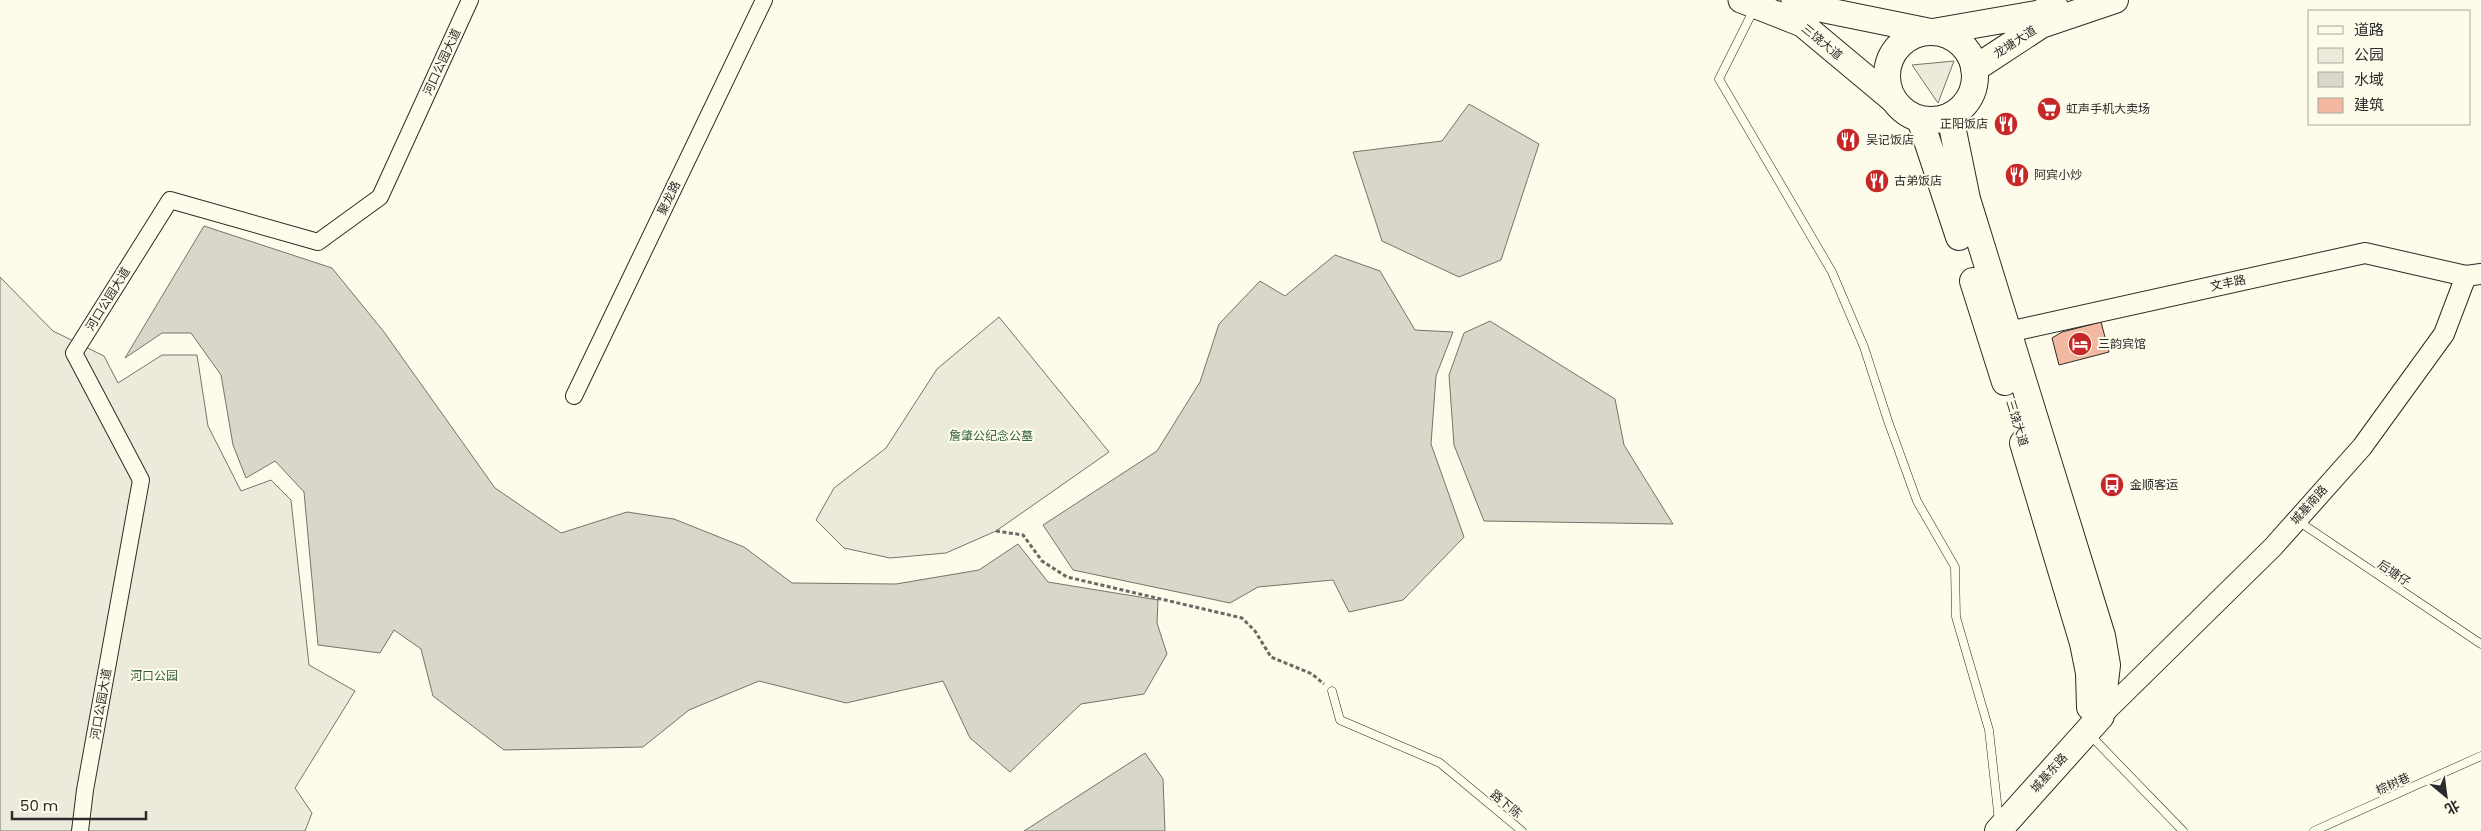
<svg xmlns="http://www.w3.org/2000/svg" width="2481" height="831" viewBox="0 0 2481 831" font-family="Poppins,'Noto Sans SC',sans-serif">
  <rect width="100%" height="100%" fill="#fdfbea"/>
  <path fill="#ecebdb" stroke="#74746e" d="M1954,61L1938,103L1912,65Z
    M0,277L53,331L104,356L118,383L162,355H197L208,426L241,491L271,480L291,500L309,665L355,691L295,788L312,813L305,831H0Z
    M999,317L1109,452L996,531L946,553L890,558L844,548L816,520L834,488L886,448L937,369Z"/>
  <path fill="#d8d7c9" stroke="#74746e" d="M1469,104L1539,144L1501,260L1459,277L1382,241L1353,152L1442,141Z
    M204,226L332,268L384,332L495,488L561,533L627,512L674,519L744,547L792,583L896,584L979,570L1018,544L1048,582L1158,600L1157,623L1167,654L1144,694L1081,704L1010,772L970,738L943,681L846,703L759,681L689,710L643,747L504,750L433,696L421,649L394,630L380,653L318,645L304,492L275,461L246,478L233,445L221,375L191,333H162L125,358Z
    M1335,255L1380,271L1415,330L1453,332L1436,376L1431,444L1464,537L1403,600L1349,612L1333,580L1258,587L1230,603L1073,570L1043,525L1157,451L1200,382L1219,324L1260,281L1285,296Z
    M1490,321L1615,399L1624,445L1673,524L1484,521L1454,445L1449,375L1464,333Z
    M1145,753L1163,779L1165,831H1024Z"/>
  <path fill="#f2b8a0" stroke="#2b2b2b" d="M2101,322L2109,352L2059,365L2052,338L2062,332Z"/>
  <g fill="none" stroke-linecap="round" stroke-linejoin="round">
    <g stroke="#2b2b2b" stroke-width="9">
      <path id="service" d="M1754,9L1719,79L1832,272L1864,347L1888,421L1917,501L1955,567L1956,617L1989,730L1999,821
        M2298,521L2481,644
        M1332,691L1340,720L1440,763L1522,831
        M2090,735L2183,831
        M2314,831L2481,756"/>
    </g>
    <g stroke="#2b2b2b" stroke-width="18">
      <path id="minor" d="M574,396L764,0
        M80,831L85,790L141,480L74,353L170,200L318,242L380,197L470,0"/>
    </g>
    <g stroke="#2b2b2b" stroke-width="22">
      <path id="tertiary" d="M1995,335L2365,253L2466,276L2481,274
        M2101,716L2273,547L2362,447L2444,334L2466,276"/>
    </g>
    <g stroke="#2b2b2b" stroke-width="27">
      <path id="primary" d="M1741,0L1802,24L1893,100
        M1794,0L1810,7L1933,32"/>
    </g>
    <g stroke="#2b2b2b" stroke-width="28">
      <path id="trunk" d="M1933,32L2037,14L2055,7
        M1887 76a44 44 0 1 1 88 0a44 44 0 1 1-88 0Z
        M1974,69L2041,25L2115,0
        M1950,116L1967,199L2102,636L2107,665L2101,716L1998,831
        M1920,119L1959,237
        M1973,281L2005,382
        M2023,443L2083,643L2089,673L2090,707"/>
    </g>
    <path stroke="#6a6964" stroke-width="3" stroke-dasharray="4 2.5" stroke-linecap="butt" d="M996,531L1023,535L1042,561L1067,577L1242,618L1255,631L1271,657L1312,674L1324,684"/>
    <use href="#service" stroke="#fdfbea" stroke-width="8"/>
    <use href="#minor" stroke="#fdfbea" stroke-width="16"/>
    <use href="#tertiary" stroke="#fdfbea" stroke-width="20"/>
    <use href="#primary" stroke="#fdfbea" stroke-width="25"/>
    <use href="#trunk" stroke="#fdfbea" stroke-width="26"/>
  </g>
  <defs>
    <g id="supermarket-disc" transform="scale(1.25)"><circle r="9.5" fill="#c62828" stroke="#fdfbea"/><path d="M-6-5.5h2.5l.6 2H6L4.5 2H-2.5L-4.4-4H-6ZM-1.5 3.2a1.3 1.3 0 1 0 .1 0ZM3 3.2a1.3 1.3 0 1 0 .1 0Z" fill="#fff"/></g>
    <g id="restaurant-disc" transform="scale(1.25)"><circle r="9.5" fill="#c62828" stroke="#fdfbea"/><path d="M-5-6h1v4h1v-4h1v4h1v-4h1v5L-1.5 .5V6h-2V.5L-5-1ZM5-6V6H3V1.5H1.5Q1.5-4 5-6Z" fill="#fff"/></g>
    <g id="hotel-disc" transform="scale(1.25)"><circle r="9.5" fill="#c62828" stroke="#fdfbea"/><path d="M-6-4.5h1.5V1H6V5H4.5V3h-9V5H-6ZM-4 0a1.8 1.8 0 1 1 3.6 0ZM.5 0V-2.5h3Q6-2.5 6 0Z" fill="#fff"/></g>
    <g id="bus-disc" transform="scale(1.25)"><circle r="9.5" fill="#c62828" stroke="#fdfbea"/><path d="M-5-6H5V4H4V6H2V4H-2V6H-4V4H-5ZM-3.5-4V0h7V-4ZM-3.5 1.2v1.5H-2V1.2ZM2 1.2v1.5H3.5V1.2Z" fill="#fff"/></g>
  </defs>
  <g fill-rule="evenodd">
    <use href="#supermarket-disc" x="2049" y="109"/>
    <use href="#restaurant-disc" x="2006" y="124"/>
    <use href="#restaurant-disc" x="1848" y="140"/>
    <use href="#restaurant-disc" x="2017" y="175"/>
    <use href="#restaurant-disc" x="1877" y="181"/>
    <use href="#hotel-disc" x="2080" y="344"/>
    <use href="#bus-disc" x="2112" y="485"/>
  </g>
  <g text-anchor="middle" stroke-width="4" stroke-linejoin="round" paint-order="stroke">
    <g font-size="12" fill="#2b2b2b" stroke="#fdfbea">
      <text transform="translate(1822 42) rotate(39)" y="4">三饶大道</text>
      <text transform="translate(2015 42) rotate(-33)" y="4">龙塘大道</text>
      <text transform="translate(442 62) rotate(-65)" y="4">河口公园大道</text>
      <text transform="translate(669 198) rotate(-64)" y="4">聚龙路</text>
      <text transform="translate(2228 283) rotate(-12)" y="4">文丰路</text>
      <text transform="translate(108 299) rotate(-58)" y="4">河口公园大道</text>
      <text transform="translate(2017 423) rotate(73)" y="4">三饶大道</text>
      <text transform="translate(2309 505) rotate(-48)" y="4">城基南路</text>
      <text transform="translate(2394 573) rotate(34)" y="4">后塘仔</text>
      <text transform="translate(101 704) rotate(-80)" y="4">河口公园大道</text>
      <text transform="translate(2049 773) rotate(-48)" y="4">城基东路</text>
      <text transform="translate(2393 784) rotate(-24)" y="4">棕树巷</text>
      <text transform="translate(1506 804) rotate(39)" y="4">路下陈</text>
    </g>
    <g font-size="12" fill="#2b2b2b" stroke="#fdfbea" text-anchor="start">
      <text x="2066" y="113">虹声手机大卖场</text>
      <text x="1988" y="128" text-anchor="end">正阳饭店</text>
      <text x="1866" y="144">吴记饭店</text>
      <text x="2034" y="179">阿宾小炒</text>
      <text x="1894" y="185">古弟饭店</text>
      <text x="2098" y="348">三韵宾馆</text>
      <text x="2130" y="489">金顺客运</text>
    </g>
    <g font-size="12" fill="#34623c" stroke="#fdfbea">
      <text x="991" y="440">詹肇公纪念公墓</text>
      <text x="154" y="680">河口公园</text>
    </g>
  </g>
  <rect x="2308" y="10" width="162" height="115" fill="#fdfbea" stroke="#a9a89e"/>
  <rect x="2318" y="26" width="25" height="8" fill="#fdfbea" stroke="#a9a89e"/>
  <text x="2354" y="35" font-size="15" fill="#2b2b2b">道路</text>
  <rect x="2318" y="48" width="25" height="15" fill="#ecebdb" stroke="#a9a89e"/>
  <text x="2354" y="60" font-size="15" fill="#2b2b2b">公园</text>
  <rect x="2318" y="72" width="25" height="15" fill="#d8d7c9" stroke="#a9a89e"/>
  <text x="2354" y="85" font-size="15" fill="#2b2b2b">水域</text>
  <rect x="2318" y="98" width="25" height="15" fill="#f2b8a0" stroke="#a9a89e"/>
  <text x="2354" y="110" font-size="15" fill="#2b2b2b">建筑</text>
  <g transform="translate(2446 796) rotate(151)" stroke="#fdfbea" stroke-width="4" paint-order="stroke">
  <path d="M0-4L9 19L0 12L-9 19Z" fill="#2b2b2b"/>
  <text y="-8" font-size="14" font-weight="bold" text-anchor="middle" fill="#2b2b2b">北</text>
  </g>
  <path d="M12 811v8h134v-8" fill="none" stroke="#2b2b2b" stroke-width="2.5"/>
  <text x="20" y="811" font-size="15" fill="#2b2b2b" stroke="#fdfbea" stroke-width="4" paint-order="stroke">50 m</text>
</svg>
